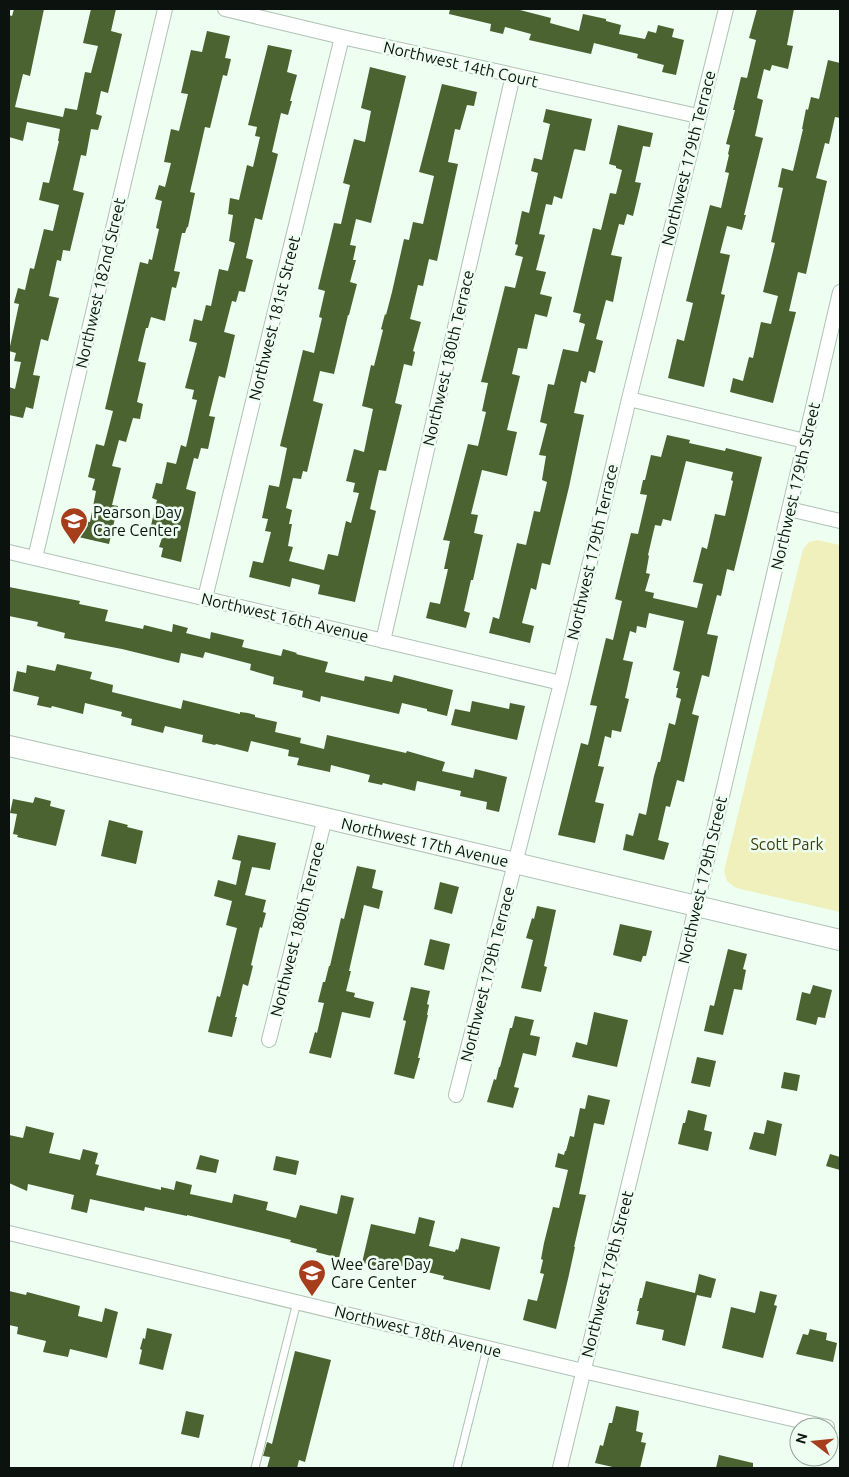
<svg xmlns="http://www.w3.org/2000/svg" width="849" height="1477" viewBox="0 0 849 1477" font-family="Ubuntu,sans-serif">
  <rect width="100%" height="100%" fill="#eefff2"/>
  <path fill="#f0f0bd" d="M817,540L840,545V912L736,888L727,881L724,871L803,549L809,542Z"/>
  <path fill="#4a6330" fill-rule="evenodd" d="M14,9H44L30,76L23,74L15,107L63,117L65,108L77,110L85,72L91,73L98,46L83,43L91,9H116L111,31L122,34L108,93L101,91L96,114L102,116L98,130L91,129L86,156L81,155L73,190L84,193L70,251L63,250L61,261L57,260L49,296L59,298L48,341L41,339L33,375L40,376L33,409L26,407L23,418L9,415V387L15,389L21,362L14,361L16,353L9,351L19,304L14,303L18,288L25,290L30,268L34,269L44,229L53,231L59,205L39,200L43,182L49,183L59,141H58L60,129L27,122L23,141L9,137V15L12,16Z
    M450,9H516L551,18L550,23L579,31L583,14L606,19V21L621,25L619,34L645,39L648,31L656,33L658,25L674,29L672,37L684,40L676,75L662,72L664,65L637,58L638,54L594,43L591,54L529,40L531,34L505,27L503,34L490,31L491,24L449,14Z
    M757,9H794L787,45L793,46L788,69L772,65L770,71L764,69L757,98L763,100L755,136L763,138L744,215H746L742,230L727,226L720,253L730,255L721,294L725,295L704,387L668,378L677,339L684,341L693,303L686,301L710,205L721,208L729,173L725,172L729,155L728,154L730,145L726,144L735,110H733L741,77L747,78L756,40L749,38Z
    M207,31L230,36L225,58L231,59L227,76L223,75L210,128L205,127L197,162L190,192L195,193L188,227H187L185,233H182L174,271L180,272L176,288L172,287L165,321L151,317L148,328H146L138,361L146,363L137,402L143,404L140,419L133,418L126,442L119,440L112,466L121,468L112,505L118,506L109,544L74,536L78,520L90,522L96,491L92,490L95,479L88,477L96,444L104,446L113,411L105,409L140,262L148,264L149,259L152,260L159,229L156,228L162,201L155,199L159,185L165,187L171,163L164,162L171,129L179,131L188,94L181,93L191,50L202,52Z
    M268,45L292,50L287,72L297,75L290,101H292L288,115L281,113L272,152L278,154L262,220L255,218L246,258L253,260L245,292L239,291L236,302L232,301L224,332L235,335L225,378L219,376L209,416L215,417L208,449L201,448L198,459L194,458L186,489L196,492L181,562L161,557L163,548L159,547L162,538L149,534L157,500L152,498L156,483L162,484L167,462L176,464L181,445L186,447L197,400L192,399L194,390L185,388L197,343L189,341L194,319L202,321L206,305L211,306L219,269L228,271L235,243L229,241L233,215L228,214L230,198L239,200L247,165L253,167L260,137L255,136L257,127L248,125Z
    M828,60L840,63V118L835,117L829,144L825,143L816,178L827,181L806,274L798,272L789,311L796,312L773,403L730,392L733,378L743,381L749,357L753,358L761,322L771,324L778,296L763,292L775,243L771,242L783,188L778,187L782,168L793,171L803,129H802L806,109L808,110L811,97L819,99Z
    M370,67L406,76L371,223L356,219L350,245L356,246L353,260H356L350,282L357,284L349,315H348L334,374L320,371L313,401L323,404L307,472L303,471L301,479L293,478L286,508L292,510L289,524H292L288,546L293,547L289,561L324,570L328,554L338,556L346,521L351,523L359,493L353,492L355,483L346,481L354,449L364,452L373,409L362,406L371,365L374,366L383,330L381,329L385,314L386,315L392,292L404,239L409,240L413,222L423,224L434,176L419,172L442,84L477,92L474,106L467,105L460,130L455,129L448,162L458,164L437,261L429,259L423,286L418,285L410,319L421,322L413,351L415,352L412,366L404,364L395,403L402,405L386,471L379,470L370,509L376,511L355,602L318,594L320,585L292,578L290,587L249,577L253,561L263,563L271,532L265,531L268,519L262,518L269,485L279,487L287,448L280,446L303,350L314,353L322,318L319,317L325,291L318,289L334,223L341,224L350,185L343,183L354,139L365,142L371,111L361,108Z
    M546,109L592,119L585,151L575,149L574,150L562,199L554,196L552,205L546,204L539,234L545,235L536,270L546,272L540,294L552,297L547,317L535,314L527,349L518,348L512,374L520,376L507,430L517,432L507,476L482,470L471,514L478,515L474,533L483,535L473,580H471L464,611L470,613L466,628L426,618L430,602L440,604L448,569H444L450,541L443,540L445,533L468,444L478,446L486,412L482,411L488,383L481,382L505,286L515,288L523,257L515,255L518,245L515,244L522,211L529,213L538,173L531,171L534,158L542,160L550,124L543,122Z
    M618,125L653,133L650,147L643,146L635,182L641,183L633,216L627,214L624,225L619,224L611,255L622,257L613,302L606,300L596,339L603,341L595,373L589,371L586,383L581,381L574,413L584,415L569,487L550,565L542,563L536,590L531,588L522,623L534,626L530,643L489,633L493,617L499,619L517,543L526,545L534,511L540,512L547,482L542,480L546,456L539,455L547,424L540,422L548,384L554,385L563,349L578,352L585,324L579,322L581,314L573,312L593,228L601,230L610,193L616,194L622,170L616,168V166L609,164Z
    M667,435L690,440L689,443L725,451L726,448L762,457L734,571L727,569L721,596L717,595L707,634L718,636L709,677L702,675L692,714L699,716L684,782L677,780L670,807L666,806L658,840L669,843L664,860L623,850L626,834L633,836L639,813L646,815L654,776L658,762H660L669,723L675,725L681,699L676,697L678,688H676L680,672L673,670L684,621L649,613L646,628L637,626L636,633L630,631L623,660L633,662L625,698L629,699L621,732L612,730L611,738L605,736L598,766L604,767L595,802L604,804L595,843L558,835L581,743L588,745L597,706L590,705L606,638L613,640L622,601L615,599L631,533L638,534L647,495L640,494L643,480H645L651,455L661,457ZM686,461L733,472L731,480L733,481L725,516L715,514L707,549L702,547L693,582L703,584L697,608L653,598L654,593L645,591L650,574L646,573L649,556L648,555L655,525L661,526L663,519L671,521Z
    M9,587L80,601L79,604L108,610L105,621L143,629L144,625L172,632L173,624L188,628L186,633L210,639L211,632L244,640L242,647L281,656L283,649L297,653L296,654L328,662L325,672L364,681L365,676L392,682L394,675L453,690L447,716L427,711V709L402,703L399,714L321,696L320,702L302,697L303,691L273,684L274,677L250,670L251,664L205,652L203,658L181,653L179,663L122,649L64,638L65,633L37,626L38,622L9,616Z
    M57,664L92,672L90,679L113,685L112,692L181,709L183,700L240,714V712L248,713L255,715V717L277,722L275,732L301,738L300,743L324,749L327,735L406,753L407,751L445,762L442,771L473,778L475,769L507,777L499,812L486,809L487,802L460,796L461,791L417,781L415,791L383,783L382,785L368,782L370,775L331,765L330,772L297,765L299,758L288,756L289,750L251,741L248,752L216,744L215,745L202,742L203,735L165,726L163,733L131,725L132,719L121,716L122,712L85,703L83,714L52,706L51,708L37,705L39,697L13,691L17,671L26,673L27,665L55,671Z
    M472,701L509,709L510,703L525,706L517,740L451,725L455,709L470,712Z
    M35,797L51,801L50,806L65,810L56,846L17,837L18,835L13,834L17,814L10,813L13,799L33,803Z
    M109,820L128,825L127,827L143,831L136,864L101,856Z
    M238,835L276,843L270,870L252,867L245,895L266,900L263,912L266,913L262,928L260,927L251,965L253,966L248,986L243,984L235,1017H237L232,1037L208,1032L217,996L220,997L237,928L226,925L232,901L214,896L218,880L236,885L241,861L232,859Z
    M357,866L376,870L372,888L383,891L379,909L364,905L349,971H351L346,991L355,993L354,997L374,1002L370,1018L342,1012L331,1058L309,1053L315,1032L317,1033L324,1003L318,1002L323,982H325L329,966H330L341,918L344,919Z
    M440,882L459,887L452,914L434,909Z
    M537,906L556,910L544,966L547,967L541,992L521,988L533,940L526,938L532,918L534,919Z
    M620,924L652,931L646,956H643L641,962L613,955Z
    M430,939L450,944L444,970L424,965Z
    M728,949L747,954L743,969L746,970L742,990L734,989L723,1035L704,1031L710,1005L714,1006Z
    M813,985L832,990L825,1018L818,1017L816,1025L796,1020L802,992L810,994Z
    M411,987L430,991L427,1004L429,1005L427,1015H428L418,1058H420L414,1079L394,1074L406,1021L403,1020Z
    M594,1012L628,1020L617,1067L572,1057L576,1042L587,1045Z
    M515,1016L534,1020L530,1035L540,1037L536,1056L523,1053L514,1087L519,1088L513,1108L487,1102L494,1079L496,1080L499,1067H500L510,1028H512Z
    M697,1057L716,1061L710,1087L691,1083Z
    M784,1072L800,1075L797,1091L781,1088Z
    M588,1095L610,1100L604,1125L594,1123L579,1194L586,1195L574,1247H575L568,1279L556,1329L523,1320L528,1299L537,1301L544,1274L540,1273L543,1260L541,1259L544,1243L553,1207L559,1208L568,1170L555,1167L558,1153L564,1155L565,1151H566L570,1136L574,1137L580,1108L585,1109Z
    M688,1110L707,1115L704,1130L712,1132L708,1151L678,1144L683,1123H685Z
    M767,1120L782,1124L776,1156L749,1149L754,1132L764,1134Z
    M26,1126L54,1133L49,1153L80,1160L83,1149L98,1153L95,1164L99,1165L96,1175L161,1190V1187L174,1190L176,1181L192,1185L190,1194L232,1203L234,1194L268,1202L266,1210L296,1218L300,1205L337,1214L341,1195L354,1198L339,1258L316,1252L317,1249L290,1242L291,1240L187,1215V1216L145,1207L144,1211L90,1199L87,1213L71,1209L74,1195L28,1184L27,1191L9,1183V1135L23,1138Z
    M830,1154L840,1157V1170L826,1166Z
    M200,1155L219,1160L216,1173L196,1169Z
    M276,1156L299,1161L296,1175L273,1170Z
    M419,1217L435,1221L429,1246L455,1252L456,1249L458,1250L461,1238L500,1247L490,1290L443,1279L444,1276L381,1261L380,1267L362,1263L371,1224L415,1234Z
    M699,1274L716,1279L711,1298L697,1295L685,1346L662,1340L664,1330L636,1324L639,1311H637L640,1298H642L646,1281L695,1293Z
    M9,1291L26,1295L27,1292L80,1306L78,1316L102,1322L105,1308L118,1312L107,1358L70,1349L68,1357L43,1352L46,1341L17,1334L18,1327L9,1325Z
    M760,1291L777,1295L774,1305L777,1306L763,1358L722,1348L731,1307L755,1313Z
    M147,1328L172,1334L163,1370L139,1364L142,1350L140,1349L143,1338L145,1339Z
    M810,1329L827,1333L826,1340L837,1343L833,1362L796,1354L803,1334L808,1335Z
    M295,1351L331,1360L305,1462L299,1460L297,1468H267L270,1457L263,1456L267,1442L272,1444Z
    M616,1406L639,1411L636,1431L643,1433L641,1442L646,1443L640,1468H617L595,1463L600,1445L603,1446L609,1423H612Z
    M186,1411L204,1415L199,1438L181,1434Z
    M719,1455L753,1463V1468H716Z"/>
  <g fill="none" stroke-linecap="round" stroke-linejoin="round">
    <g stroke="#afc2b4" stroke-width="9">
      <path id="lane" d="M255,1468L297,1302
        M457,1468L487,1348"/>
    </g>
    <g stroke="#afc2b4" stroke-width="16">
      <path id="street" d="M225,9L342,37L698,116
        M629,399L805,441
        M789,509L840,521
        M9,552L561,683
        M35,558L165,9
        M205,598L342,37
        M383,641L513,75
        M269,1040L325,818
        M456,1095L561,683L629,399L726,9
        M9,1233L583,1371L827,1427
        M560,1468L696,907L840,292"/>
    </g>
    <g stroke="#afc2b4" stroke-width="22">
      <path id="secondary" d="M9,746L325,818L840,940"/>
    </g>
    <use href="#lane" stroke="#fff" stroke-width="7"/>
    <use href="#street" stroke="#fff" stroke-width="14"/>
    <use href="#secondary" stroke="#fff" stroke-width="20"/>
  </g>
  <defs>
    <g id="school-pin" transform="scale(1.4375)"><path d="M0 17L-7.5 6A9.5 9.5 0 1 1 7.5 6Z" fill="#a63e1c" stroke="#eefff2"/><path d="M0-5L7-2L0 1L-7-2ZM-4 1L0 2.5L4 1V4Q0 6-4 4Z" fill="#fff"/></g>
  </defs>
  <g fill-rule="evenodd">
    <use href="#school-pin" x="74" y="521"/>
    <use href="#school-pin" x="312" y="1273"/>
  </g>
  <g text-anchor="middle" stroke-width="5" stroke-linejoin="round" paint-order="stroke">
    <g font-size="16" fill="#0c130e" stroke="#eefff2">
      <text transform="translate(461 64) rotate(13)" y="6">Northwest 14th Court</text>
      <text transform="translate(688 158) rotate(-76)" y="6">Northwest 179th Terrace</text>
      <text transform="translate(100 283) rotate(-77)" y="6">Northwest 182nd Street</text>
      <text transform="translate(274 318) rotate(-76)" y="6">Northwest 181st Street</text>
      <text transform="translate(448 358) rotate(-77)" y="6">Northwest 180th Terrace</text>
      <text transform="translate(795 486) rotate(-77)" y="6">Northwest 179th Street</text>
      <text transform="translate(592 552) rotate(-77)" y="6">Northwest 179th Terrace</text>
      <text transform="translate(285 617) rotate(13)" y="6">Northwest 16th Avenue</text>
      <text transform="translate(425 842) rotate(13)" y="6">Northwest 17th Avenue</text>
      <text transform="translate(702 880) rotate(-77)" y="6">Northwest 179th Street</text>
      <text transform="translate(297 929) rotate(-76)" y="6">Northwest 180th Terrace</text>
      <text transform="translate(487 974) rotate(-76)" y="6">Northwest 179th Terrace</text>
      <text transform="translate(607 1274) rotate(-76)" y="6">Northwest 179th Street</text>
      <text transform="translate(418 1331) rotate(14)" y="6">Northwest 18th Avenue</text>
    </g>
    <g font-size="16" fill="#0c130e" stroke="#eefff2" text-anchor="start">
      <text x="93" y="518">Pearson Day<tspan x="93" dy="18">Care Center</tspan></text>
      <text x="331" y="1270">Wee Care Day<tspan x="331" dy="18">Care Center</tspan></text>
    </g>
    <g font-size="16" fill="#3e3d0c" stroke="#eefff2">
      <text x="787" y="850">Scott Park</text>
    </g>
  </g>
  <rect width="849" height="1477" fill="none" stroke="#0c130e" stroke-width="20"/>
  <g transform="translate(814 1442) rotate(286)"><circle r="24" fill="#eefff2" stroke="#94a197"/>
  <path d="M0-4L9 19L0 12L-9 19Z" fill="#a63e1c"/>
  <text y="-8" font-size="14" font-weight="bold" text-anchor="middle" fill="#0c130e">N</text>
  </g>
</svg>
